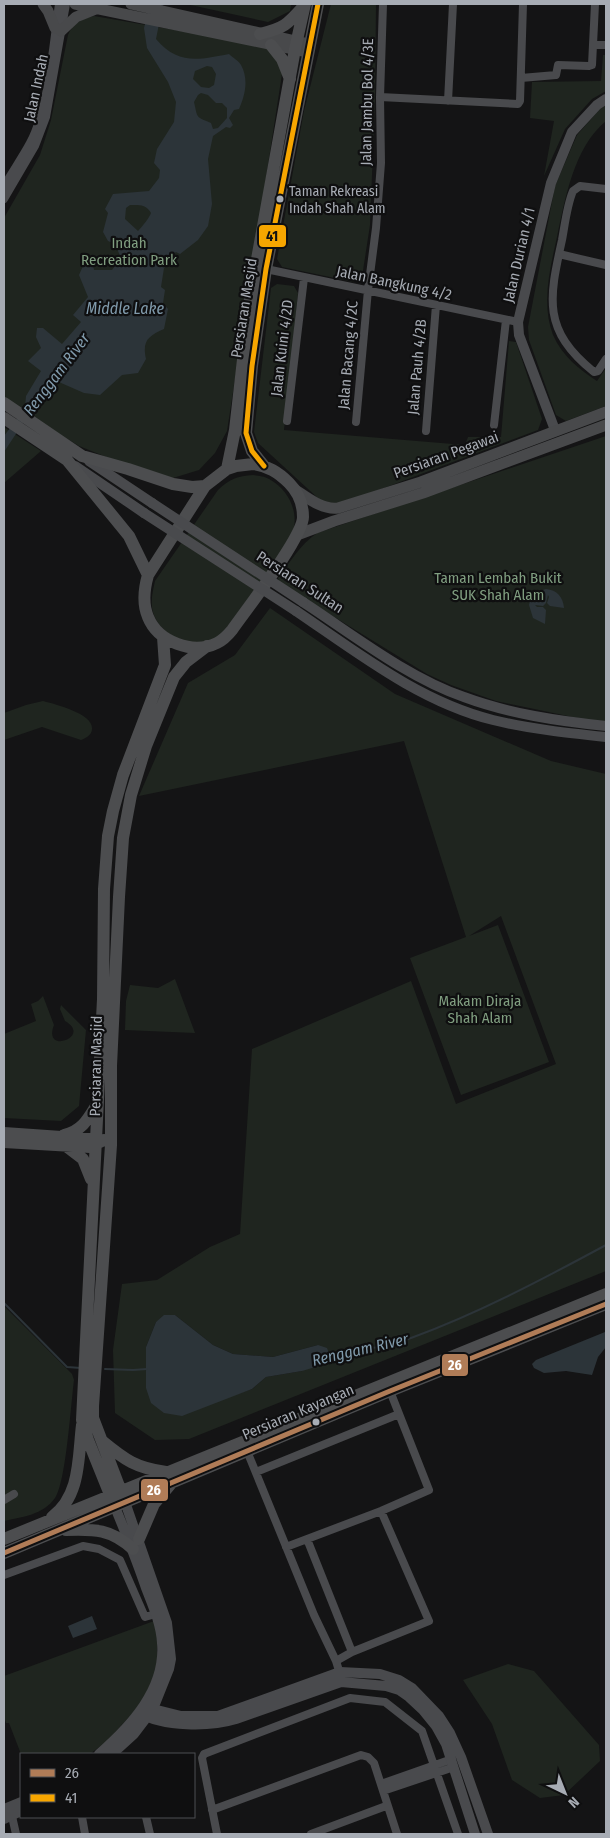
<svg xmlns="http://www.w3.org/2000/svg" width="610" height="1838" viewBox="0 0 610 1838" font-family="'Fira Sans Condensed',sans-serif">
  <rect width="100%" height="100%" fill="#141415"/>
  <path fill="#1f251f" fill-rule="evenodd" d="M186,4H291L290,11L268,22Z
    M331,4H376L375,99L370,225L362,277L354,282L282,267L277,259L304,111Z
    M94,16L268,46L277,53L282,74L227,431L215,453L199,470L173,478L141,471L79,446L36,420L4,399V218L40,155L51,120L68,35C73,23 81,19 94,16Z
    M603,55H606V91L592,99L565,129L544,176L554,121L530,118L532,82L601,81Z
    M606,105V121C574,147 565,199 557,237C550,269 541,303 553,335C562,356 579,369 597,381L606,368V406L566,421L556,415L529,340L528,327L555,186L577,135L600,109Z
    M277,284L294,286L298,293L284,430L465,445L468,437H501L509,341L516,342L542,419L538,430L339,505L320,500L258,443L254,432L271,288Z
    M4,427L41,451L4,483Z
    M606,436V724L496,701L451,685L427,674L279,583L278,578C290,562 300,545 317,533Z
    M253,475C258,476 265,476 269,479C288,489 299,511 293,532C292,537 289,542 287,547L218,639C212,641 205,645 199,644C180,643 158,631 153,612C150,602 153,590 155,581L218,490C229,479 238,476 253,475Z
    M270,608L395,694L551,761L606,774V1271L189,1439L155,1440L115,1413L113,1350L122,1284L157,1280L210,1247L240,1234L252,1049L411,981L456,1104L556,1064L501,916L469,936L498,925L549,1062L461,1095L410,958L466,937L404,741L139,796L188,683L235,655ZM175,1315L213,1345L233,1354L273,1357L318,1345L302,1371L266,1377L252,1389L228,1397L146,1388V1347L156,1322Z
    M43,701C55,704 94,714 92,729C92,735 86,738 81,740L42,727L4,740V713L26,705Z
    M175,979L195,1033L125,1030L126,1001L130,985L158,988Z
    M43,996L54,1025C42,1055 93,1037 65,1021L60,1009L61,1005L86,1030L79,1106L61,1121L4,1118V1034L36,1021L31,1004L38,1001Z
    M4,1306L72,1374L74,1380C71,1403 66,1483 55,1498C43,1515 22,1517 4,1521Z
    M154,1621L157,1635V1669L141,1704L107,1741L90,1754H21L9,1723H6L4,1717V1676Z
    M508,1664L534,1671L599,1745L600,1761L564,1795L540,1798L512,1780L492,1724L463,1680Z"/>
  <path fill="#2c3439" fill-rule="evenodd" d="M150,4H163L156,39C178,65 198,60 229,54C232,57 239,61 241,65C249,79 245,96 239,109L234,110L229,118L233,125L230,128L226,127L213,136L208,159L212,204L208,226L198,240L180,254L176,252L169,257L170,263L164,268L161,287L165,290L163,303L168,309L164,329C148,336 142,341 146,359L138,373L122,375L100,395L84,393L52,379L4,452V436L25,408L26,396L41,371L28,361L41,348L36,337L37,328H43L62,344L81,322L73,315L88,297L79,275L83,266L93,265L94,270H112L121,258L115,244L108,241L103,232L108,213L105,209L113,194L149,191L159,178L160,170L154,163L157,149L174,122L176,102L168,82L147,48L144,28ZM207,66L212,67L216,74L214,85L209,88L201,87L193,79L195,71ZM201,93L208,95L216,103H222L227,108V118L218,128L213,129L211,123C195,116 198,119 194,102L198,95ZM130,205C139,205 146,204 151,213C150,217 141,228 138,231L125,219L126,208Z
    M546,589C557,590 563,597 564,608L550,606L547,603L549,597L548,595L546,603L543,606L535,605L537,607H543L546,610L545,624L533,618L529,605C531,596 537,591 546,589Z
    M164,1315H175L213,1345L233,1354L273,1357L318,1345L327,1348L330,1356L322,1365L302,1371L266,1377L252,1389L182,1416L164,1413L151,1403L146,1388V1347L156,1322Z
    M605,1332L606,1347L598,1357L592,1375L566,1371L544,1373L534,1368L532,1364L536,1360Z
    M92,1616L97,1629L73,1638L68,1626Z"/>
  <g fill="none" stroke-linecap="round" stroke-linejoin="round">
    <path stroke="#2c3439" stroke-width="2" d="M4,1303L67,1367L81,1368
      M330,1356C357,1351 385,1347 411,1338C479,1313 543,1279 606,1245
      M105,1369L133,1370L147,1369"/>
    <path stroke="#494a4d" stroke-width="8" d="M593,45H606
      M521,78L556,75L558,65L589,66L592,65L595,4
      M380,97L518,104L520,101L523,4
      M448,101L453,4
      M4,186C12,172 22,158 30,143C49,107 53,45 59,4
      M606,189L580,186L573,191C567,205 565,224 562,240C549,299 542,330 594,372L598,371L606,359
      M4,199L35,146L46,117L66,4
      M559,254L606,265
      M266,269L518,322
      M287,421L304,278
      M356,422L368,290L376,228L381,163L380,97L383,4
      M494,425L506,320
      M426,431L436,305
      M247,1451L314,1615L336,1661L341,1677
      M256,1472L399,1414
      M4,1500L14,1494
      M307,1539L352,1652
      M286,1547L381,1511L429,1490L390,1391
      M4,1575L83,1546L99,1549L120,1560L145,1617L159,1613
      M336,1661L352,1652L429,1621L381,1511
      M381,1784L452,1759
      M383,1791L454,1767
      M212,1810L361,1755L368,1757L374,1763L397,1834
      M11,1812L16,1834
      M82,1817L85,1834
      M146,1817L150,1834
      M217,1834L202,1758L204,1754L350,1698L385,1702L422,1731L458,1834
      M311,1834L386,1806"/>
    <path stroke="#494a4d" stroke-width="10" d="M555,430L519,335L518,322L551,183L572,132L597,105L606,99
      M89,461L152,503
      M75,466L144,513
      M303,602C352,634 408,678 464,697C510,714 558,721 606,726
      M296,611C358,653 420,702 493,720C530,729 568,733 606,737
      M145,1704L153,1709L181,1716H218L340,1672L380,1674L399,1680L412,1688L439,1716L450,1733L461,1757L488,1834
      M140,1713C163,1727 210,1727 236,1719L341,1682L386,1686L399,1690L409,1697L423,1710L436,1726L446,1744L475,1834
      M99,1754C131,1726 166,1689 162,1643C161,1624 153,1606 146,1588C137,1561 126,1534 115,1507
      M112,1754L134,1734L153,1709L169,1669L171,1659L167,1623L125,1502
      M4,1809L21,1802
      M4,1819L21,1811"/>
    <path stroke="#48494b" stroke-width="11" d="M43,4L48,11L55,28
      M75,4L303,51
      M131,4L309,44
      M61,31L76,17L96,9
      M297,491C309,499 323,510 338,508L421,482L606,412
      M297,535L334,521L423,493L606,425"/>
    <path stroke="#4c4d4f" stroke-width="12" d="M260,34C284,28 287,25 303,7
      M271,45L282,59L290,79
      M4,403L82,456L128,469L173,484L192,487L205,486
      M4,418L67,460L129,536L148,575
      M253,464C268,466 278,472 289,483C298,492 303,504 303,517C303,537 246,610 232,630C228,635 223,640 217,643C193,655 158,642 148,617C142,603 144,589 148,575L205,486L227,469L236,466Z
      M264,466L252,451L246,433L252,366L266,269L318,4
      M227,469L235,430L250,298L295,49L305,4
      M4,1133L90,1139L93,1140
      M64,1135C81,1131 87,1121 96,1106
      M4,1142L90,1147L104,1140
      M66,1146L83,1159L91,1179
      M102,1441C125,1460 136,1468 166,1472
      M125,1502L93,1418V1406L111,1145V1066L119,897L123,838L131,795L146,746L174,677L186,662L207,646
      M115,1507L88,1440L82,1420L103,999L104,889L108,836L113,811L123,775L165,665L163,637
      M52,1517C81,1496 78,1457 82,1425
      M66,1530C95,1529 111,1529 133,1549
      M4,1539L606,1294
      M139,1539L154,1504L170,1485
      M4,1553L390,1391L606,1304"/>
    <path stroke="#494a4d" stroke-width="10" d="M152,503L303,602
      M144,513L296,611"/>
    <g stroke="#0f0f10" stroke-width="9">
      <path id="bus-1" d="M4,1553L390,1391L606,1304"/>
    </g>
    <g stroke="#0f0f10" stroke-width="9">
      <path id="bus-2" d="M264,466L252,451L246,433L252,366L266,269L318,4"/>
    </g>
    <use href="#bus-1" stroke="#b07c57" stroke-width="5"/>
    <use href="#bus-2" stroke="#f7a600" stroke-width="5"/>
  </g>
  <g fill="#a7acb4" stroke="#0f0f10" stroke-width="2">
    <circle cx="280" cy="199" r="4.5"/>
    <circle cx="316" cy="1422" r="4.5"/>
  </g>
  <g text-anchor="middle" stroke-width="4.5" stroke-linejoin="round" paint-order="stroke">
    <g font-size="14" fill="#a7acb4" stroke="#0f0f10" text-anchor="start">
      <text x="289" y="196">Taman Rekreasi<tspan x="289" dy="17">Indah Shah Alam</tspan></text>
    </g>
    <g font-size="15" fill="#a7acb4" stroke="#0f0f10">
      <text transform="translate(36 88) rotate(-78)" y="5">Jalan Indah</text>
      <text transform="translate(367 102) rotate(-89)" y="5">Jalan Jambu Bol 4/3E</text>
      <text transform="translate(519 255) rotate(-77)" y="5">Jalan Durian 4/1</text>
      <text transform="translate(394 283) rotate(12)" y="5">Jalan Bangkung 4/2</text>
      <text transform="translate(244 308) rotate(-81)" y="5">Persiaran Masjid</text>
      <text transform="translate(282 348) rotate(-83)" y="5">Jalan Kuini 4/2D</text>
      <text transform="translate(348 355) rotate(-85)" y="5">Jalan Bacang 4/2C</text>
      <text transform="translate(417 367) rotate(-85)" y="5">Jalan Pauh 4/2B</text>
      <text transform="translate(446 455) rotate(-20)" y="5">Persiaran Pegawai</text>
      <text transform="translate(300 582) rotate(33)" y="5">Persiaran Sultan</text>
      <text transform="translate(96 1066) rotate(-89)" y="5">Persiaran Masjid</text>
      <text transform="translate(298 1412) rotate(-23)" y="5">Persiaran Kayangan</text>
    </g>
    <g font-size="15" fill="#809e80" stroke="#0f0f10">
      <text x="129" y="248">Indah<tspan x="129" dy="17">Recreation Park</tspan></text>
      <text x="498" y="583">Taman Lembah Bukit<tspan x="498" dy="17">SUK Shah Alam</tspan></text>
      <text x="480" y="1006">Makam Diraja<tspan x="480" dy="17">Shah Alam</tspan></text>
    </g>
    <g font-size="16" font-style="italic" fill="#819bac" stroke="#0f0f10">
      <text x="125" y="314">Middle Lake</text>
      <text transform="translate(56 374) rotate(-53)" y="6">Renggam River</text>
      <text transform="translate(360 1349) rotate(-13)" y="6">Renggam River</text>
    </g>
  </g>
  <g stroke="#0f0f10" stroke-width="2">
    <rect x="258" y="224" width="29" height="24" rx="5" fill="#f7a600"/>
    <rect x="441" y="1353" width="28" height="24" rx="5" fill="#b07c57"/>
    <rect x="140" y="1478" width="29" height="24" rx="5" fill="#b07c57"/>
  </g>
  <g font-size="14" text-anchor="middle" font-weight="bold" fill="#fff">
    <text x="455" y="1370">26</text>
    <text x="154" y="1495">26</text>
  </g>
  <g font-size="14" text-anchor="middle" font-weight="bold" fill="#111">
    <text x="272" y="241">41</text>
  </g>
  <rect width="610" height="1838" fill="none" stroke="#a7acb4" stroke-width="10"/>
  <rect x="20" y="1753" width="175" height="65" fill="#0f0f10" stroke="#4c4e52"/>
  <rect x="30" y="1769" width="25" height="8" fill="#b07c57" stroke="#4c4e52"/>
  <text x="65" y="1778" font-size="15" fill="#a7acb4">26</text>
  <rect x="30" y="1794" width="25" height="8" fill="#f7a600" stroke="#4c4e52"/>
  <text x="65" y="1803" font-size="15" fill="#a7acb4">41</text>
  <g transform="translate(565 1793) rotate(137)" stroke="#0f0f10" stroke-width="4" paint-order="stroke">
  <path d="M0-4L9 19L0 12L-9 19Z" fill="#a7acb4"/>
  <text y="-8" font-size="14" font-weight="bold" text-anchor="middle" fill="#a7acb4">N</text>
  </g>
</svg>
